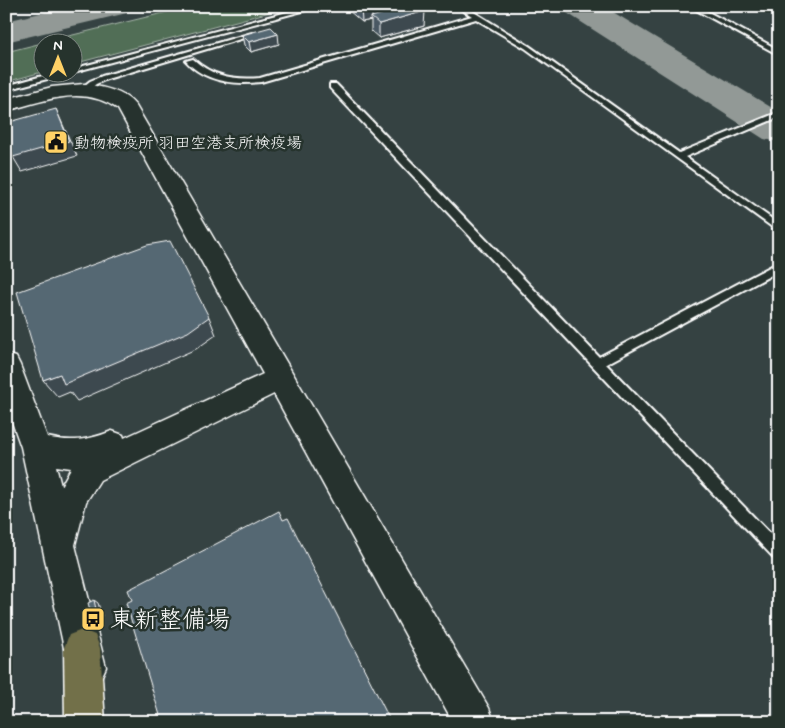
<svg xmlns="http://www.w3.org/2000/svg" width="785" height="728" viewBox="0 0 785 728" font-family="Mynerve,'Klee One',sans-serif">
  <rect width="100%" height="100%" fill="#26332d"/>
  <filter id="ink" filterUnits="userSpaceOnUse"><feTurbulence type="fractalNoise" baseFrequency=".02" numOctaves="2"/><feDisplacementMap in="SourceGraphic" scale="10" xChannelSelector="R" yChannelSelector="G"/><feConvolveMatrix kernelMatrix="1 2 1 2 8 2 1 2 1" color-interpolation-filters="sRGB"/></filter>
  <g filter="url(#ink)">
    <path fill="#344342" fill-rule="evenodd" d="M6,6H779V722H6ZM42,42H72V72H42Z"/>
    <path fill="#516e56" stroke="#a8b6aa" d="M192,6H293L73,64L72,42H44Z
      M42,43V72L6,82V52Z"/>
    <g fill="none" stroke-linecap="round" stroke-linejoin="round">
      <path fill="#929996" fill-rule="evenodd" d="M71,6H131L127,13L6,42V21Z
        M563,6H603L779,112V142L764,139L567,13Z"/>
      <g stroke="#fff" stroke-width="4">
        <path id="lane" d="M310,6H321L6,90V86L57,72H72V69Z
          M456,6H464L529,46L679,153L779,112V117L685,157L779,224V232L525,48L476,19L261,82C234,85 205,82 186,61L193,59C212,77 235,80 260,78L472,16Z
          M689,6H697L779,50V55Z
          M252,33L257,34L107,79L96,84L86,92L79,90L90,81L102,76Z
          M330,84H336L599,357L779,262V271L606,364L779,543V560L774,558L330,88Z"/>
      </g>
      <g stroke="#fff" stroke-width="3">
        <path id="secondary" d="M84,84C102,87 124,90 136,106L489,708L494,722H453L274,394L100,480L86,502L75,545L106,667L100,680L87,686L74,680L68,667L21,447L6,405V354L16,357L20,365L47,437C71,443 89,440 112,431L123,435L124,438L263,374L118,109C82,84 45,101 6,111V99L52,87ZM56,466L71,468L61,486Z"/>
      </g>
      <g stroke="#fff" stroke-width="3">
        <path id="highway" d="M82,630L95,635L100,648L105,722H65L64,648L69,635Z"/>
      </g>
      <use href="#lane" fill="#26332d" fill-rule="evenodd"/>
      <use href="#secondary" fill="#26332d" fill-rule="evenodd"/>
      <use href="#highway" fill="#726f4a" fill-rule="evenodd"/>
    </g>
    <path fill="#495963" stroke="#fff" d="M348,6H419L424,26L379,38L371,31V20L362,22L348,10Z
      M242,35L279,44L251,52L244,45Z"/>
    <path fill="#3c4850" stroke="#fff" d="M368,6H372V18L371,17V20L362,22L361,8Z
      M425,11L424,26L379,38V24Z
      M278,34L279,44L251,52L249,42Z
      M56,109L63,125L77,156L22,172L13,157Z
      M209,317L216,335L196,349L77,401L70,392L58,397L43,380Z
      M94,600L98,603L102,616L96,619L92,617Z"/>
    <path fill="#556773" stroke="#fff" d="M373,6H419L425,11L379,24L371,17L382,14Z
      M271,27L278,34L249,42L242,35Z
      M56,109L69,141L13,157L6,136V123Z
      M170,241L209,317L188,332L64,384L60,374L43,380L17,292L147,245Z
      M279,511L283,520L288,518L391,722H162L126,603L132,600L128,590Z
      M94,600L97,614L92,617L88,603Z"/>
  </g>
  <defs>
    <g id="civic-square" transform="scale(1.25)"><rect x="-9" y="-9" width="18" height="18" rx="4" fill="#ffd166" stroke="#26332d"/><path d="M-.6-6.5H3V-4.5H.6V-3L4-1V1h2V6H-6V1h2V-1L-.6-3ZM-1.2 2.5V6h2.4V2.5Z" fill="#111"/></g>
    <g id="bus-square" transform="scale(1.25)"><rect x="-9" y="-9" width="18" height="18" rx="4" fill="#ffd166" stroke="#26332d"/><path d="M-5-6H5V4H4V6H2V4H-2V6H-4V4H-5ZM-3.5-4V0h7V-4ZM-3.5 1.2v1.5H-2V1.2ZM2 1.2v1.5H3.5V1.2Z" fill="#111"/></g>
  </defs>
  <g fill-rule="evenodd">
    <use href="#civic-square" x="56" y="142"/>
    <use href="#bus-square" x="93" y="619"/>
  </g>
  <g text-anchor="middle" stroke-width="5" stroke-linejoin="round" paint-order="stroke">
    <g font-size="16" fill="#fff" stroke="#26332d" text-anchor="start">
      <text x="74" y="148">動物検疫所 羽田空港支所検疫場</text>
    </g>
    <g font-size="24" fill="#fff" stroke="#26332d" text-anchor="start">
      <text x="110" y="627">東新整備場</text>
    </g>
  </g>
  <rect width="785" height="728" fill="none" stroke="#26332d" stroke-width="25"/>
  <rect x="12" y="12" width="760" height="703" fill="none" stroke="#fff" stroke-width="2" filter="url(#ink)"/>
  <g transform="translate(58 58)"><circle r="24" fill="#26332d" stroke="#7d8581"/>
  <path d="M0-4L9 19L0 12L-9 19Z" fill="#ffd166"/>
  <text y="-8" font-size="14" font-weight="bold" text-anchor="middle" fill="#ffffff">N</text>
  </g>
</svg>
